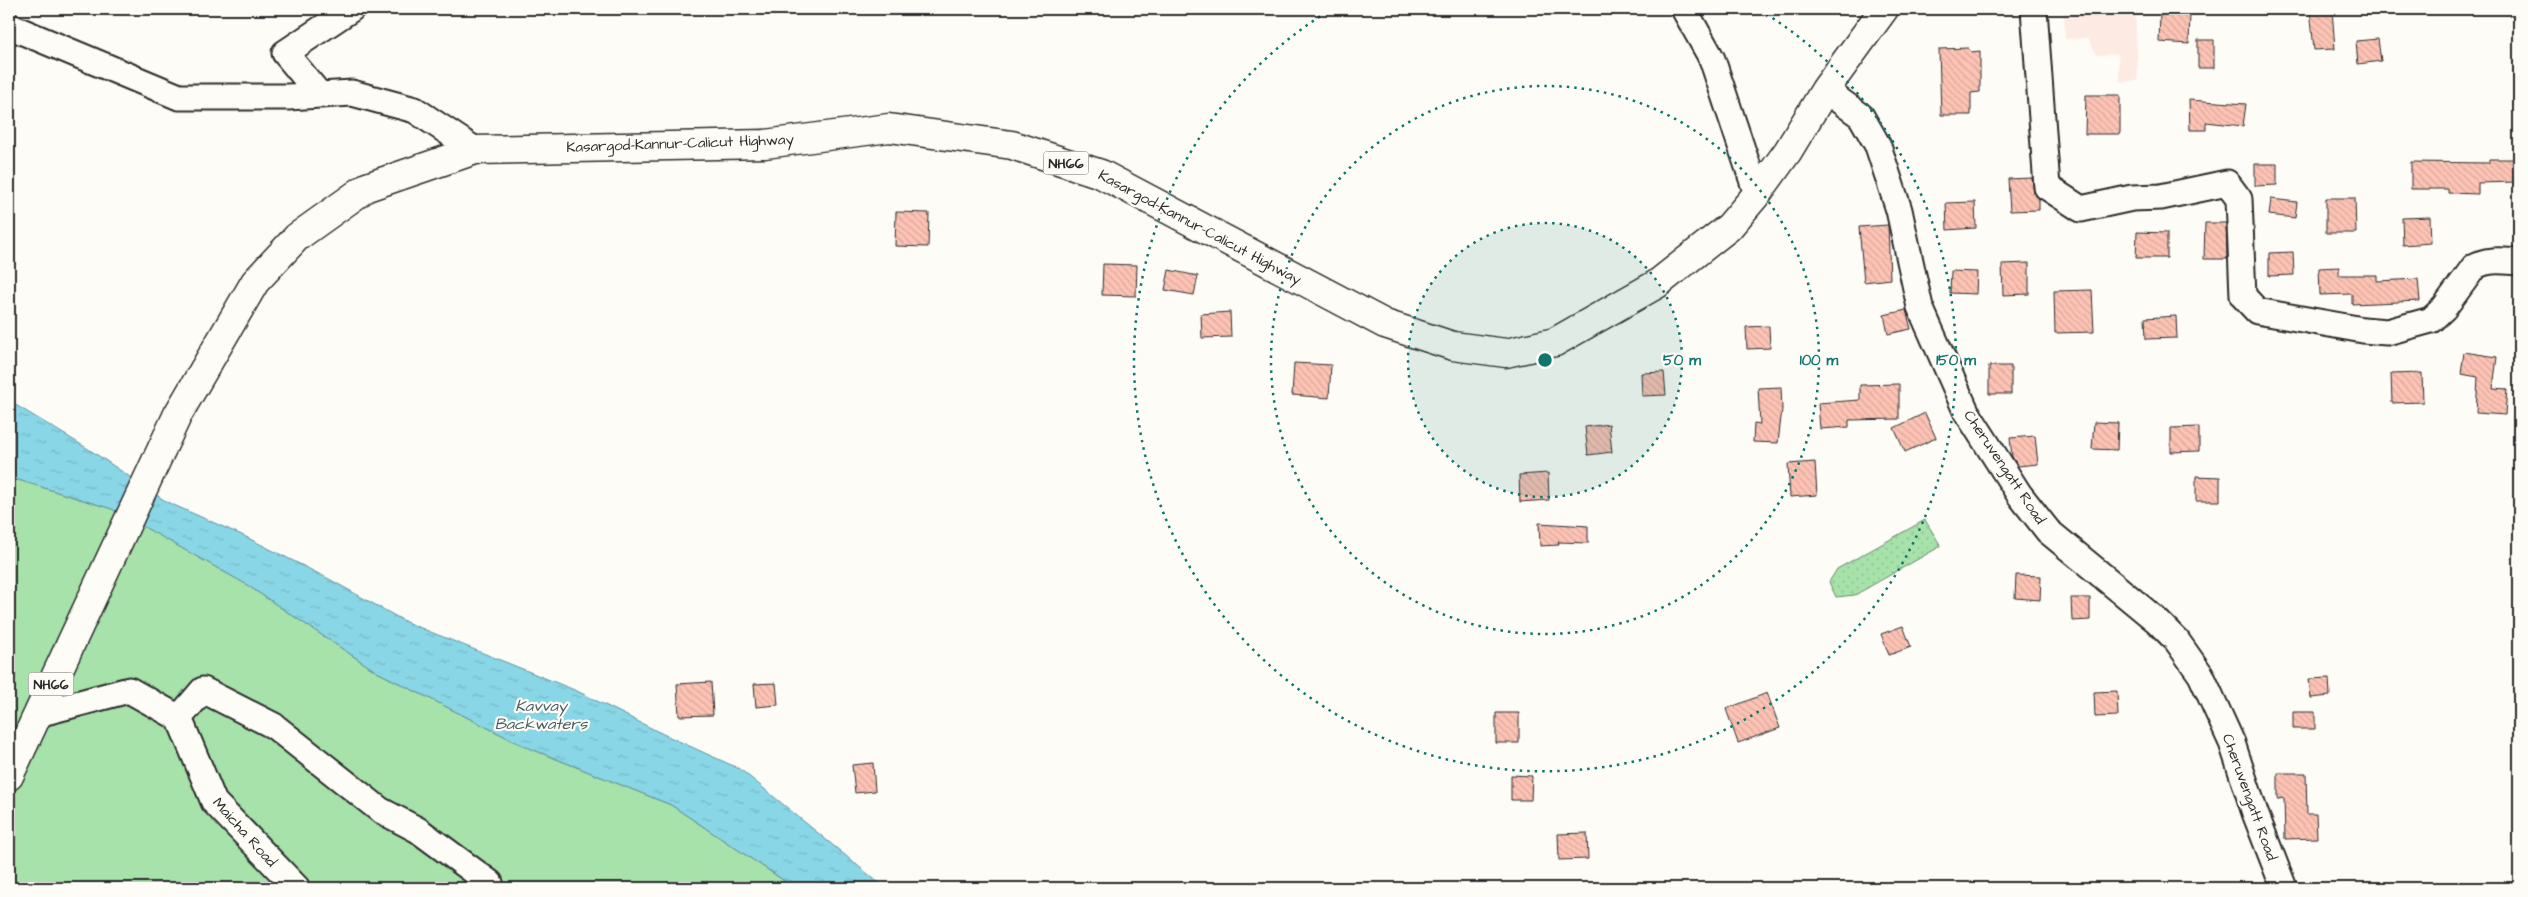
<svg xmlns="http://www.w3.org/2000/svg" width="2528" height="897" viewBox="0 0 2528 897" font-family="'Architects Daughter',sans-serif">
  <defs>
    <pattern id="park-dots" width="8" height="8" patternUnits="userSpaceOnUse" patternTransform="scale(1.25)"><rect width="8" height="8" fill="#a6e2a9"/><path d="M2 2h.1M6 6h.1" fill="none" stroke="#8fc292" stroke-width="1.8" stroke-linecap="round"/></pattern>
    <pattern id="water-ripples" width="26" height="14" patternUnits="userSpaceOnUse" patternTransform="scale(1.25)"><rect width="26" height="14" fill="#88d6e6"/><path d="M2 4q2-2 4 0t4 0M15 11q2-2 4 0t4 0" fill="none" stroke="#76b8c5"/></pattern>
    <pattern id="building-back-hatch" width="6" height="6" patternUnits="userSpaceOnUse" patternTransform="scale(1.25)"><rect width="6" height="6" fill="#fdc3b4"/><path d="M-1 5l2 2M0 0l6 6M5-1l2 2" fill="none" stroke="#d9a89b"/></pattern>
  </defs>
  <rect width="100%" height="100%" fill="#fdfcf7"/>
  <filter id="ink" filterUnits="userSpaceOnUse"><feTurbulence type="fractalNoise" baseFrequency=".02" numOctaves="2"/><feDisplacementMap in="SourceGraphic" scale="10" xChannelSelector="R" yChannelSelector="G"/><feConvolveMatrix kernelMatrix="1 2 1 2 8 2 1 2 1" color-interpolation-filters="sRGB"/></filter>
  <g filter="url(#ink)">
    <path fill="#fdebe3" d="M2135,9L2138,81L2120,82L2118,54L2097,55L2088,38L2065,39L2064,10Z"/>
    <path fill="#a6e2a9" stroke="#68866a" d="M9,477L112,509L244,583L377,672L524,746L671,805L795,888H9Z"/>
    <path fill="url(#park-dots)" stroke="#68866a" d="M1925,520L1941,546L1855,595L1836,597L1829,582L1837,569Z"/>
    <path fill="url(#water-ripples)" stroke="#63929b" d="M9,401L90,450L167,502L244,536L329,579L406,622L577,691L663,734L740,769L885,888H795L671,805L524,746L377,672L244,583L112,509L9,477Z"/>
    <path fill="url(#building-back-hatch)" stroke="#2b2b2b" d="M2310,9H2332L2335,49L2314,50Z
      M2160,12L2190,13L2189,44L2159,42Z
      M2378,39L2381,61L2358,64L2356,41Z
      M2198,40H2214V68H2198Z
      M1968,48L1971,52L1980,51V92L1971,93V115H1941L1939,49Z
      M2086,95H2120V134H2085Z
      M2189,100L2246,104L2243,126L2206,122V130H2190Z
      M2489,159H2516V182L2478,183V194L2448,193V189H2411V162L2489,163Z
      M2255,164H2277V185L2255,186Z
      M2032,178L2034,194L2039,199V210L2010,211L2008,179Z
      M2326,198H2355L2356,233H2326Z
      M2271,199L2297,202L2295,218L2269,215Z
      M1975,202L1976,228L1947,230L1946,203Z
      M896,212L929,213L928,247L895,246Z
      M2430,217L2431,243L2403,245L2402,218Z
      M2205,223H2226L2227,259H2204Z
      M1888,225L1890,279L1864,282L1859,227Z
      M2137,232L2167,233V258H2136Z
      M2293,252L2294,275L2269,276V253Z
      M2029,263V294L2003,295L2002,264Z
      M1103,264L1137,265L1136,296L1102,295Z
      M2339,267V275H2377V281L2418,279L2420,301L2352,304V294L2320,295L2319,268Z
      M1169,270L1198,276L1194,295L1165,290Z
      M1951,271L1977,272L1976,294L1950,293Z
      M2092,290L2094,332L2055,333L2054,291Z
      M1906,310L1911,329L1888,334L1884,315Z
      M1230,312L1231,337L1202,338L1201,314Z
      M2176,316L2177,338L2146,339L2145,318Z
      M1769,326L1770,348L1747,349L1746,327Z
      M2464,352L2497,357L2493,388L2507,389L2505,415L2476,413L2478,377L2461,374Z
      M1294,363L1331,365L1329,398L1292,395Z
      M1989,366H2011V394H1989Z
      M1664,372L1666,395L1642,396L1641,373Z
      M2422,373L2423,402L2392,403L2391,374Z
      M1899,384V419L1849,420V427L1820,429L1818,403L1860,400V385Z
      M1781,387L1782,409L1778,443L1753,442L1754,423L1760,424L1758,388Z
      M1925,413L1936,438L1905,452L1894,428Z
      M2094,422L2118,423L2117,450L2092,449Z
      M1609,424L1612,452L1588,455L1585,427Z
      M2199,427V451L2171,452V428Z
      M2035,436L2038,464L2018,466L2012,457L2010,438Z
      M1815,462L1817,495L1790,497L1788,464Z
      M1548,473L1549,500L1520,502L1519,475Z
      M2196,476L2220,477V501H2196Z
      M1539,523L1588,526V543L1558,542L1559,545L1540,546Z
      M2016,575L2041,576L2040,600L2015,598Z
      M2071,598H2090V620L2072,621Z
      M1903,626L1911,647L1889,655L1881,634Z
      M2329,678L2330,696L2311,698L2309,679Z
      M711,682L713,715L679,716L677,684Z
      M776,683L778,705L756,707L754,684Z
      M2117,691L2118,716L2095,717L2094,692Z
      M1767,693L1780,728L1738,743L1726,709Z
      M2293,712H2315V729H2293Z
      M1496,713H1519V743H1496Z
      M873,763L875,791L855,793L852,765Z
      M2278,773H2306L2307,814H2316L2317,838L2285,839L2284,798L2278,799Z
      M1511,775L1532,776L1531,800H1511Z
      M1587,833L1588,859L1559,860L1558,834Z"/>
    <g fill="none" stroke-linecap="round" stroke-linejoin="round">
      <g stroke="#2b2b2b" stroke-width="29">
        <path id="minor" d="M1684,9L1712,59L1757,194
          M2034,9L2047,187L2081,209L2132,198L2161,197L2227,183L2239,199L2243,296L2257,311L2363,330L2387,332L2431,320L2444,308L2474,267C2487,258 2504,261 2519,262
          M9,26L179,97H288L352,93L415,110L475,150
          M1825,90L1861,116L1878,146L1899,210L1920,307L1966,411L2019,494L2048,531L2156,620L2177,641L2201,675L2232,743L2255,813L2284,888
          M319,94L285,53L351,9
          M38,714L129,690L179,718L214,802L297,888
          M179,718L203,690L274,726L380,810L418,830L490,883"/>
      </g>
      <g stroke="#2b2b2b" stroke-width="31">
        <path id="highway" d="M9,776L178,414L255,282L297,237L367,187L475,150L765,144L889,128L1012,145L1101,174L1385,324L1453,346L1506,353L1555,342L1657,284L1729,227L1757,194L1788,151L1825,90L1884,9"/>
      </g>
      <use href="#minor" stroke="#fdfcf7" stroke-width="25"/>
      <use href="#highway" stroke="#fdfcf7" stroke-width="28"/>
    </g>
  </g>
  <circle cx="1545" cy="360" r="137" fill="#0f766e" fill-opacity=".12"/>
  <g fill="none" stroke="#0f766e" stroke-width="2.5" stroke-dasharray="2.5 5">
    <circle cx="1545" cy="360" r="137"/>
    <circle cx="1545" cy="360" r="274"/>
    <path d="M1760 10A411 411 0 1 1 1330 10"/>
  </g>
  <g text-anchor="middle" stroke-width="4.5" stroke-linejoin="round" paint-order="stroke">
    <g fill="#fdfcf7" stroke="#6a6a68" stroke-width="1">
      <rect x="1043.5" y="151.5" width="45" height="23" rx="4"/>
      <rect x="28.5" y="672.5" width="45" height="23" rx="4"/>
    </g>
    <g font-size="14" font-weight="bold" fill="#2b2b2b">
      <text x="1066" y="168">NH66</text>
      <text x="51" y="689">NH66</text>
    </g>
    <g font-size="15" fill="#2b2b2b" stroke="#fdfcf7">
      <text transform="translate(680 143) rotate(-2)" y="5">Kasargod-Kannur-Calicut Highway</text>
      <text transform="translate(1200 227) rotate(28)" y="5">Kasargod-Kannur-Calicut Highway</text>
      <text transform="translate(2005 467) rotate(56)" y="5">Cheruvengatt Road</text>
      <text transform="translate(2250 797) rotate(70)" y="5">Cheruvengatt Road</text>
      <text transform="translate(245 832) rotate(48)" y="5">Maicha Road</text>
    </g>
    <g font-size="16" font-style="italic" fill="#475e63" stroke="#fdfcf7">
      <text x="541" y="711">Kavvay<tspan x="541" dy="18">Backwaters</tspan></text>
    </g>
  </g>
  <circle cx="1545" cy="360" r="8" fill="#0f766e" stroke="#fdfcf7" stroke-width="2.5"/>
  <g font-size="15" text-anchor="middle" font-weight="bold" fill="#0f766e" stroke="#fdfcf7" stroke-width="4.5" stroke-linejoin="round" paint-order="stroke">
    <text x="1682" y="365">50 m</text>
    <text x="1819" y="365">100 m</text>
    <text x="1956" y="365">150 m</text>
  </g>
  <rect width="2528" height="897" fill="none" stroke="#fdfcf7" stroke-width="30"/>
  <rect x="15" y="15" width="2498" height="867" fill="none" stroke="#2b2b2b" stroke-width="2" filter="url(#ink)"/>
</svg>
